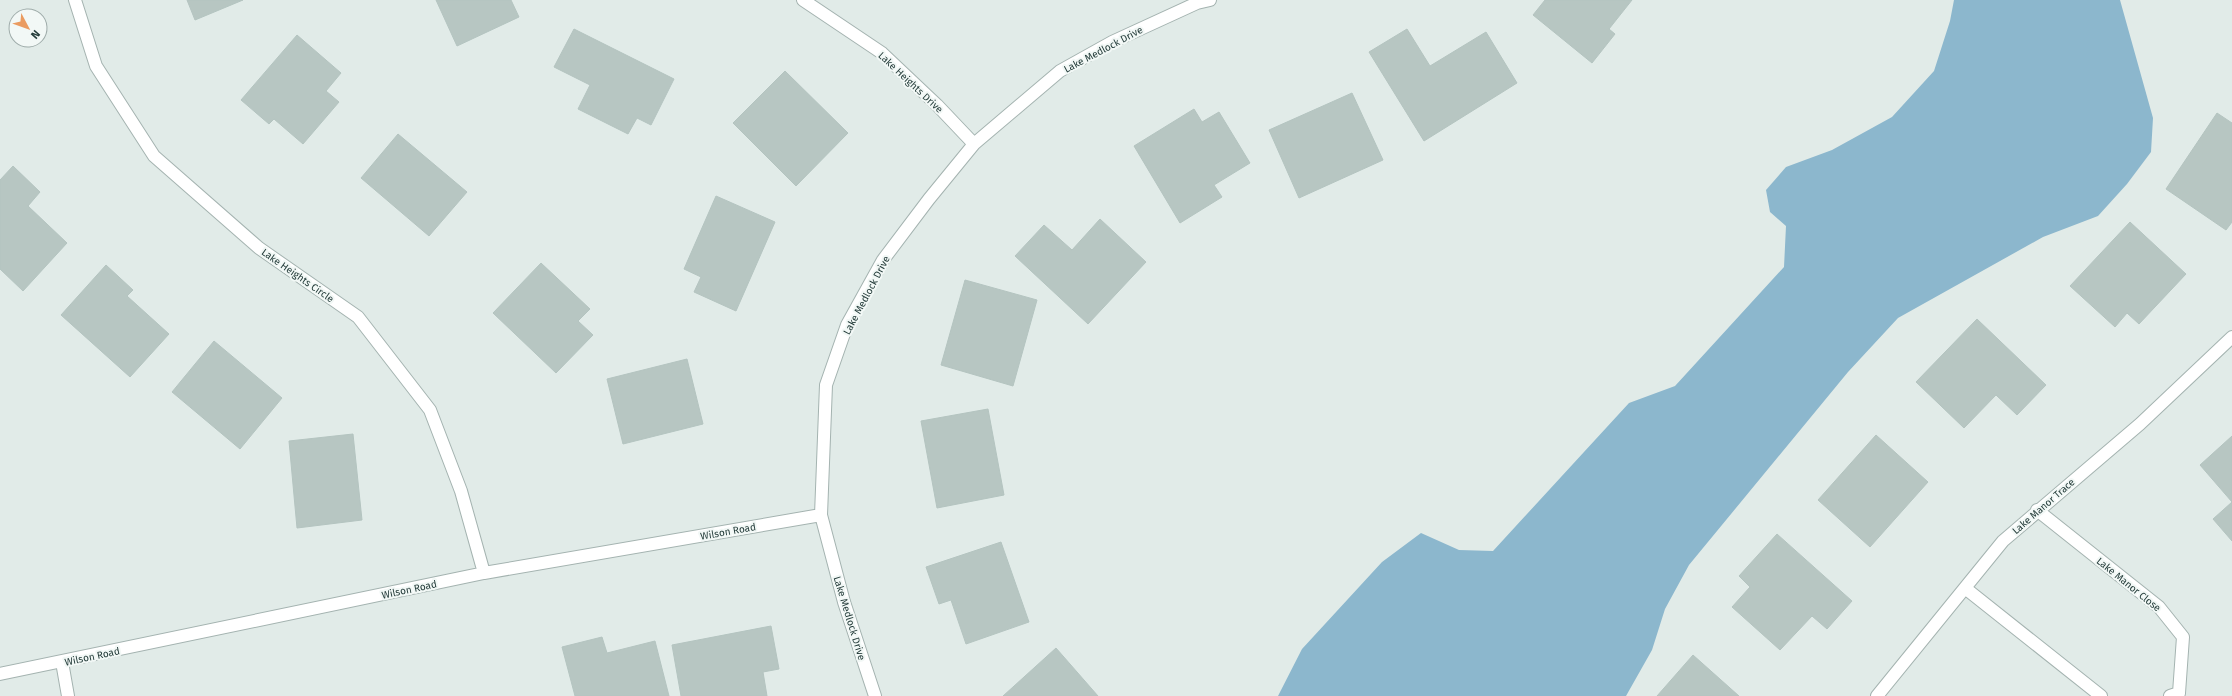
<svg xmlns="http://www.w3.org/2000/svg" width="2232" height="696" viewBox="0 0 2232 696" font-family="'Fira Sans',sans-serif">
  <rect width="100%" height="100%" fill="#e1ebe8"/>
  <path fill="#8cb7cd" d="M1954,0H2120L2153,118L2151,152L2127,184L2098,216L2043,237L1898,318L1848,372L1689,565L1665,609L1652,650L1626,696H1278L1302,649L1382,562L1421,533L1459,550L1493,551L1629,403L1675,386L1784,267L1786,226L1770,212L1766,190L1786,167L1832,150L1892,117L1934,71L1950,21Z"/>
  <path fill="#b7c6c2" stroke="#b4c4c0" d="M187,0H243L195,20Z
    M436,0H511L519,17L457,46Z
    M1545,0H1632L1609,29L1615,34L1592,63L1533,15Z
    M574,29L674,79L651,125L637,118L628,134L578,109L590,85L554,67Z
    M1407,29L1430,66L1486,32L1517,83L1424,141L1369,52Z
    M297,35L341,73L326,91L339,102L303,144L274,119L269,124L241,100Z
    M785,71L848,133L796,186L733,123Z
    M1352,93L1383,160L1299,198L1269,130Z
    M1194,109L1202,122L1219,112L1250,163L1214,185L1222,197L1180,223L1134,146Z
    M2217,113L2232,123V222L2226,230L2166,189Z
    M398,134L467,192L429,236L361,178Z
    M13,166L40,192L28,206L67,243L23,291L0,269V180Z
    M716,196L775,222L736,311L694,292L701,277L684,269Z
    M1100,219L1146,262L1088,324L1015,256L1044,225L1072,250Z
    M2130,222L2186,274L2139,324L2127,313L2115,327L2070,286Z
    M541,263L590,309L578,321L593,335L556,373L493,313Z
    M106,265L133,290L127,296L169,334L130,377L61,315Z
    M965,280L1037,300L1013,386L941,365Z
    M1977,319L2046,385L2017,415L1996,395L1964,428L1916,382Z
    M214,341L282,398L240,449L172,392Z
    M687,359L703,424L623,444L607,379Z
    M988,409L1004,495L937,508L921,421Z
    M353,434L362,520L297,528L289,441Z
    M1876,435L1928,482L1870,547L1818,500Z
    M2232,436V541L2213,519L2232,502L2200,465Z
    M1777,534L1852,601L1827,629L1812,616L1780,650L1732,607L1750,587L1739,576Z
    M1001,542L1029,622L966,644L951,600L939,604L926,567Z
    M771,626L779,669L763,672L767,696H681L672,645Z
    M602,637L607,653L655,641L669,696H575L562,647Z
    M1056,648L1098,696H1003Z
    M1693,655L1739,696H1657Z"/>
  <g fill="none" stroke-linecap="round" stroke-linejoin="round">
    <g stroke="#a4b3b0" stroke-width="14">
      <path id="service" d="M62,662L68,696"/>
    </g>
    <g stroke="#a4b3b0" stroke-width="14">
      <path id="minor" d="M75,0L96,66L154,156L259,248L358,317L430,410L461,491L484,573
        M803,0L882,53L937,105L974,144
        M2037,510L2159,607L2183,637L2179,693L2170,696
        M1965,588L2101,696
        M0,674L484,573L821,515
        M875,696L844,602L821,515L826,385L847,325L883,260L929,199L974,144L1060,71L1112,42L1197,3L1210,0
        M1877,696L2003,541L2140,424L2232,337"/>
    </g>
    <use href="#service" stroke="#fff" stroke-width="12"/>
    <use href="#minor" stroke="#fff" stroke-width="12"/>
  </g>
  <g text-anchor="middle" stroke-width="4" stroke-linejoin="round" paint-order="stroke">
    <g font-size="10" fill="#233b39" stroke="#f2f8f6">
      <text transform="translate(1103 49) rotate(-28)" y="4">Lake Medlock Drive</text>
      <text transform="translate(911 82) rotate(43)" y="4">Lake Heights Drive</text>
      <text transform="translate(298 275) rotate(35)" y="4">Lake Heights Circle</text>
      <text transform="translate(866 295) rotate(-62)" y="4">Lake Medlock Drive</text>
      <text transform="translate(2043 506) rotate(-41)" y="4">Lake Manor Trace</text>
      <text transform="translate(728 531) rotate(-10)" y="4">Wilson Road</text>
      <text transform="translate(2129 584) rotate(39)" y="4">Lake Manor Close</text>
      <text transform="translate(409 589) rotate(-12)" y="4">Wilson Road</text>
      <text transform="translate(850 618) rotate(73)" y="4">Lake Medlock Drive</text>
      <text transform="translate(92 656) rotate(-12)" y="4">Wilson Road</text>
    </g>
  </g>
  <g transform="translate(28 28) rotate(131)"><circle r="19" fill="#f2f8f6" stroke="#9facaa"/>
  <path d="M0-3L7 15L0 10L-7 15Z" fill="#ea9b60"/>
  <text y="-6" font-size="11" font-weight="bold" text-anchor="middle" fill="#233b39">N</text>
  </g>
</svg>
